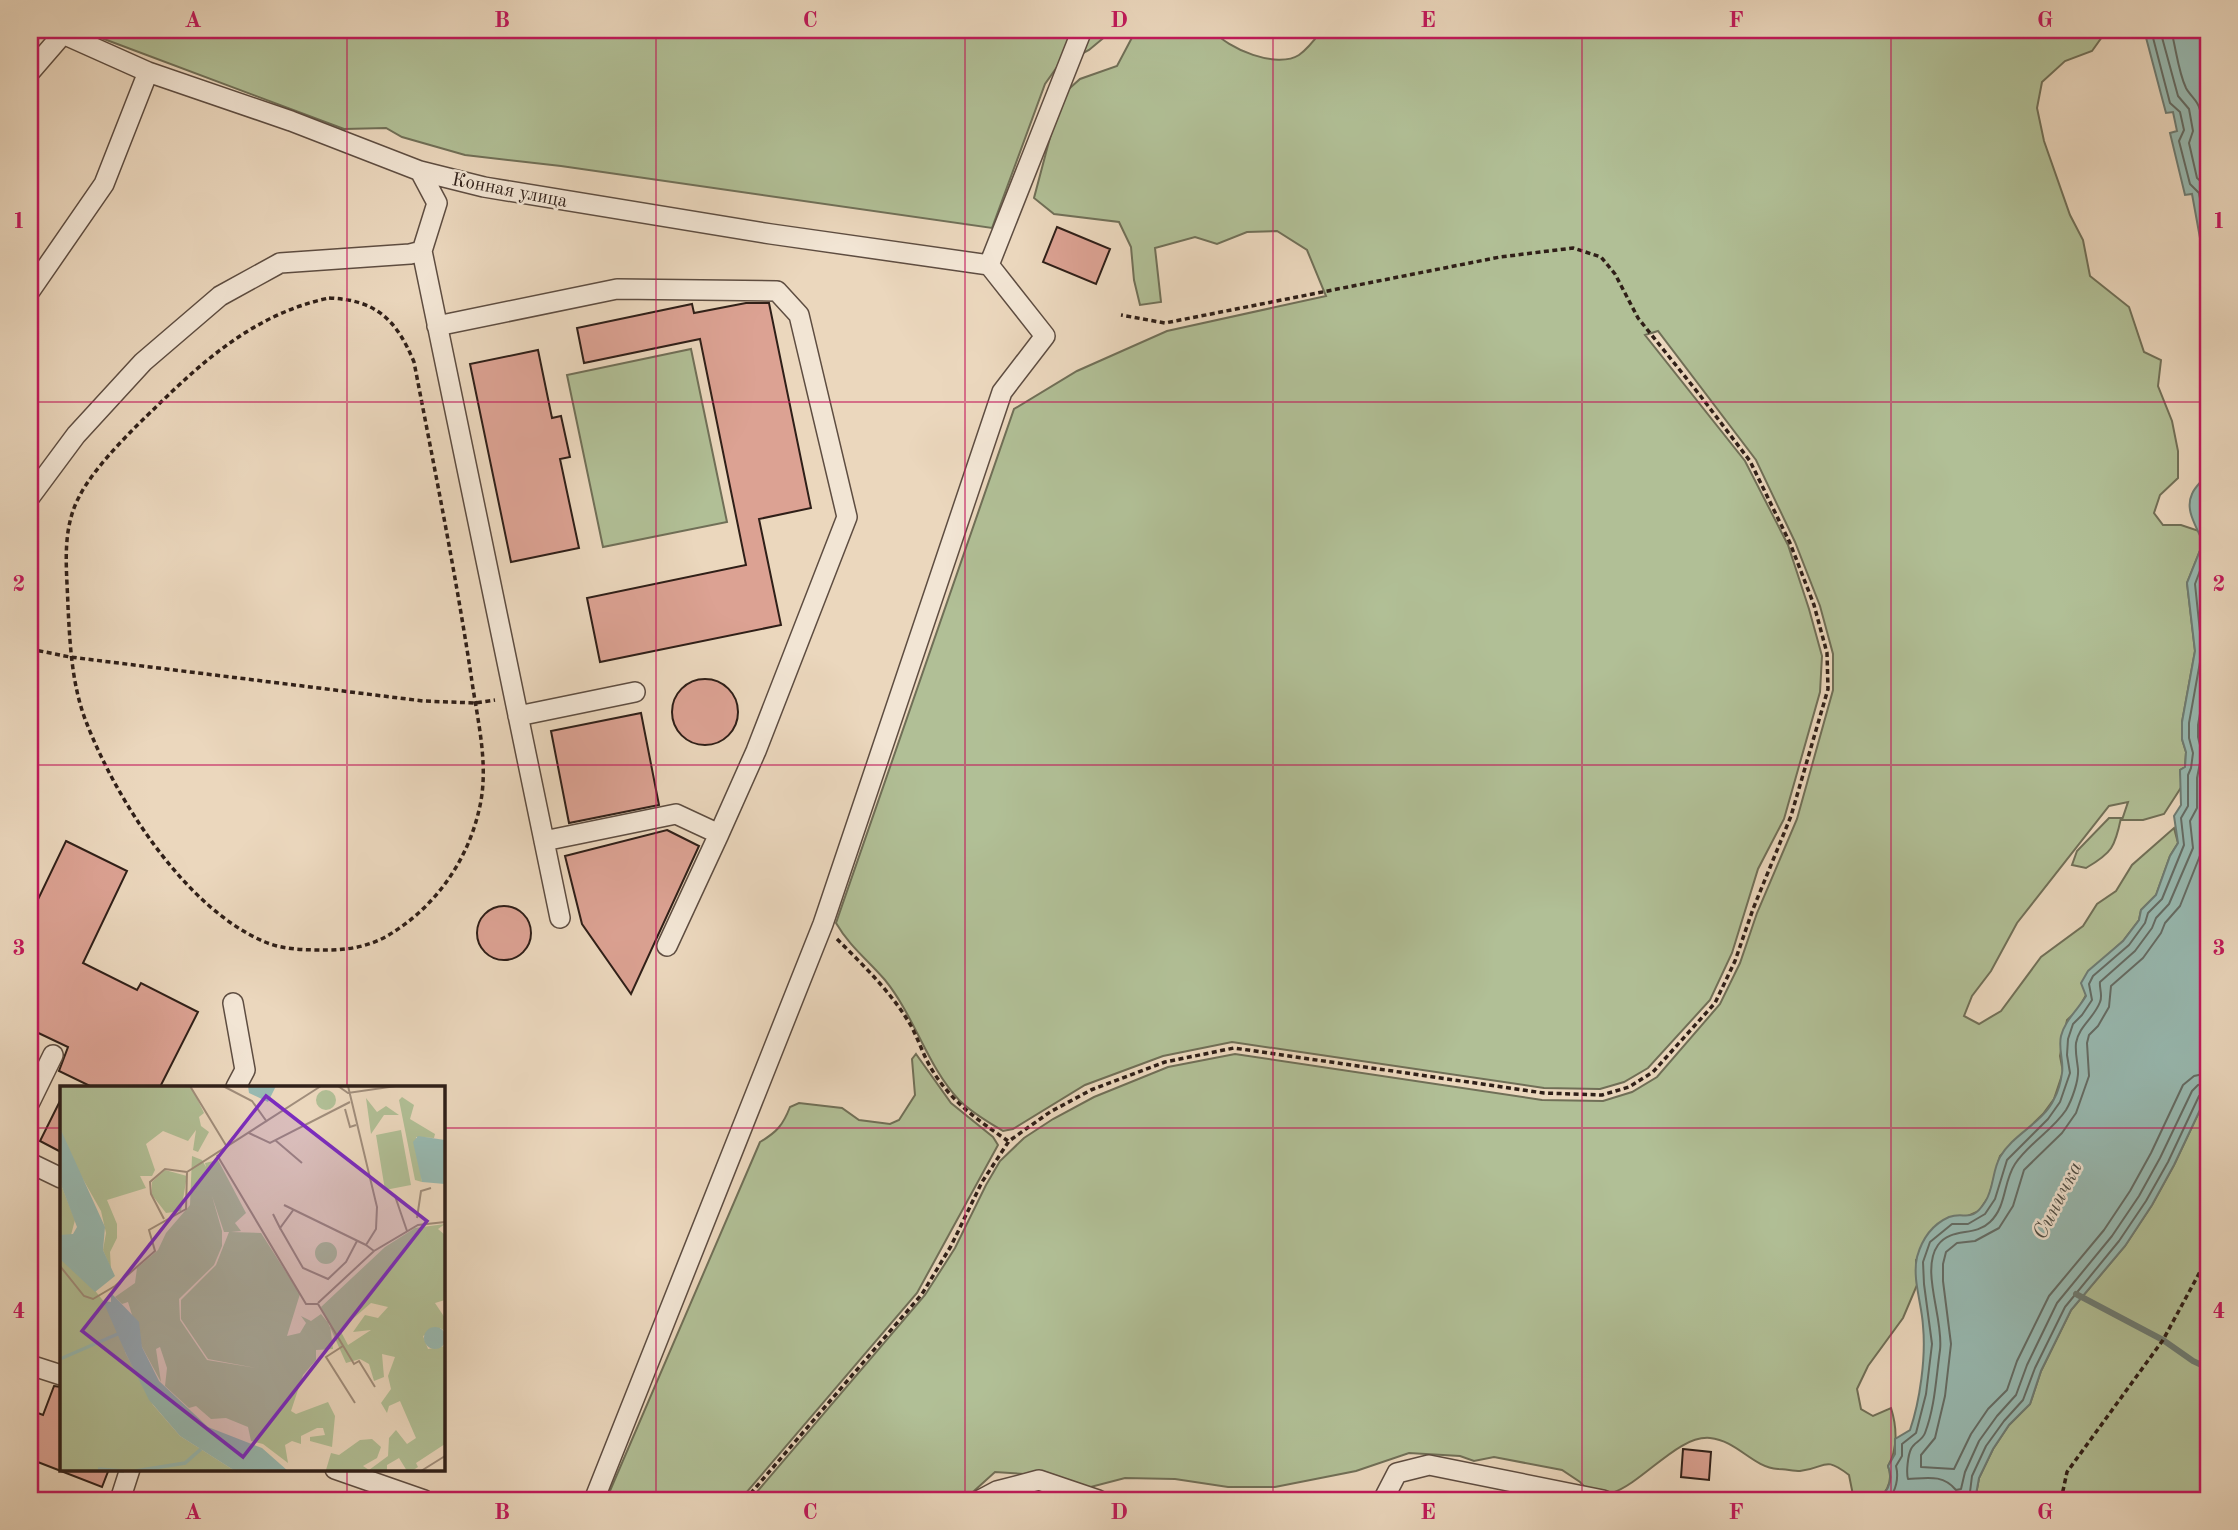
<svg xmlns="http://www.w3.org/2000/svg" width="2238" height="1530" viewBox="0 0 2238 1530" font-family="'Old Standard TT',serif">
  <rect width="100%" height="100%" fill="#ebd7bd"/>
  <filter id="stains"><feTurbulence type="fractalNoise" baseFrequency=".00286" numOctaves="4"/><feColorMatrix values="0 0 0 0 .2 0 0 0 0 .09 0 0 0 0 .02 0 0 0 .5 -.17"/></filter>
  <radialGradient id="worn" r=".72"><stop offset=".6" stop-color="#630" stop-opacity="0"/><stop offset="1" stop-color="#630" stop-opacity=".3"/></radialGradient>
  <path fill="#b1bf96" stroke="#706f57" stroke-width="2" d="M86,30H1113L1089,50L1057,67L1045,84L992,228L561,166L465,155L402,137L386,128L344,129L96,36Z
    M1136,30H1213C1227,49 1277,69 1299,55C1308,49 1316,38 1322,30H1400C1417,41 1440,34 1459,30H2107L2092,51L2065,61L2042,82L2037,108L2044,141L2070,215L2083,240L2090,276L2129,307L2144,352L2161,360L2158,386L2172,421L2178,451V478L2160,495L2154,513L2163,525H2181L2199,531L2203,543L2187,583L2195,651L2182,722V739L2186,752L2185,767L2180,770L2182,786L2164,814L2143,820H2122L2128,802L2109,806L2017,923L1991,971L1972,996L1964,1016L1979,1024L2001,1011L2041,957L2083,926L2097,904L2116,891L2132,865L2174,828L2178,843L2170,856L2156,895L2141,910L2139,920L2123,941L2110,953L2077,1011L2067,1020L2060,1056L2063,1072L2054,1099L2043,1114L2000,1156L1989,1196L1979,1211L1965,1217L1916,1260L1917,1285L1903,1318L1868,1366L1857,1389L1861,1409L1873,1416L1891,1408C1897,1427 1898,1449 1888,1466C1893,1479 1888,1491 1878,1500H1854L1849,1475C1823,1455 1827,1468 1800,1471C1793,1471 1785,1469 1778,1469C1752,1467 1738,1441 1710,1438C1678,1435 1644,1482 1612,1493C1606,1495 1598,1494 1591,1494L1580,1482L1562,1470L1494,1457L1474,1461L1460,1456L1409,1453L1356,1471L1275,1487H1228L1175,1479L1125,1478L1083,1489L1039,1475L995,1472L964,1500H750L925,1295L955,1248L986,1185L1000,1161L1024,1138L1053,1119L1094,1097L1168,1067L1235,1054L1542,1100L1603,1101L1632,1092L1657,1077L1720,1004L1740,963L1757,913L1797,819L1833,690V654L1820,606L1795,542L1756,460L1658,331L1645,335L1745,461L1788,545L1809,609L1822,656L1820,692L1784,819L1758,869L1732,953L1710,1000L1648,1068L1624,1082L1600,1089L1544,1088L1232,1042L1163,1056L1085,1085L1013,1129L1003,1131C988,1122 972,1113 959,1100C927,1066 915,1017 885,980C868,960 850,947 836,923L1014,409L1077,371L1167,331L1326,296L1307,250L1277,231L1247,232L1217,244L1195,237L1155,248L1161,302L1140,305L1134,280L1131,247L1119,222L1054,214L1034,198L1061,96L1080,79L1117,66Z
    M691,349L727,522L603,547L567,375Z
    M2109,818H2121C2115,847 2112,853 2086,868L2072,865L2077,851Z
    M916,1054L951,1103L993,1137L998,1145L917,1293L740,1500H606L760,1142C777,1132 783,1125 790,1107L799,1103L842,1108L859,1120L890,1124L899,1120L915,1095L912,1059Z
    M2208,1093V1500H1975L1979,1478L1993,1449L2009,1425L2030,1404L2041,1371L2071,1310L2125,1246L2152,1205L2174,1165Z"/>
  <path fill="#98bab2" stroke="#6e7c74" stroke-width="2" d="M2144,30H2208V282L2192,194L2185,195L2170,133L2177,131L2173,112L2166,113Z
    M2208,472V1093L2174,1165L2152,1205L2125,1246L2071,1310L2041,1371L2030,1404L2009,1425L1993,1449L1979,1478L1975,1500H1944L1939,1494H1917L1909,1500H1882L1881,1497C1890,1488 1893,1478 1888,1466L1895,1454V1439L1910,1430C1920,1401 1926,1357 1923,1326C1922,1304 1912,1279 1917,1257C1922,1239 1931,1225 1949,1217C1965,1211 1971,1224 1985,1202C1994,1189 1992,1171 2000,1157C2013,1134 2043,1123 2054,1099C2058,1092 2061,1081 2062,1073C2064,1061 2058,1049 2061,1036C2065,1020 2077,1011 2086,996L2081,983L2088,971L2123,941L2139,920L2141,910L2156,895L2170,856L2178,843L2174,816L2181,805L2180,770L2185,767L2186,752L2182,739V722L2195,651L2187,583L2203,543C2198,528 2184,511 2192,494C2195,486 2204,480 2208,472Z"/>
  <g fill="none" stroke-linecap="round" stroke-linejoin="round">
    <path stroke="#646c65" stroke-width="2" d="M2151,30L2170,103L2180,112L2184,130L2179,141L2190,184L2199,193L2208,243
      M2160,30L2178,96L2189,109L2193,131L2189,143L2197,178L2205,185L2208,194
      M2171,30C2176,48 2178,71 2186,88C2190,96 2198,100 2200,110C2205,132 2197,153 2208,173
      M2208,668L2198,725V737L2202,753L2197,778V808L2190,821L2193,848L2169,904L2156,918L2152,928L2135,951L2100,982C2099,988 2103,995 2100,1002C2094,1018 2079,1026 2076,1043C2075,1052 2077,1060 2078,1069C2079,1080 2072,1100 2066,1110C2052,1131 2029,1143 2015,1164C2003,1182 2007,1206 1990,1222C1975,1237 1951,1227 1938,1245C1920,1270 1944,1319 1940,1350C1936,1378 1935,1407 1925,1433C1922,1441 1914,1442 1911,1449C1908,1455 1906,1472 1908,1479C1927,1478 1943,1474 1956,1490L1961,1489L1965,1472L1979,1441L1997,1416L2016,1395L2027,1365L2057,1303L2112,1236L2139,1196L2160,1158L2192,1091L2198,1085L2208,1083
      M2208,778L2207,810L2201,824L2203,848L2180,906L2165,923L2161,933L2143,958L2111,986L2109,1007L2098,1026L2089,1035L2087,1043L2089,1076L2076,1113L2062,1133L2024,1170L2013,1206L1999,1228L1975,1241L1957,1243L1946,1252L1943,1264V1281L1951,1344L1945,1396L1935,1438L1921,1455V1467L1954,1469L1971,1434L1988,1409L2007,1390L2017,1361L2049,1296L2104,1230L2130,1191L2151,1153L2183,1085L2194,1076L2208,1073
      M1888,1500C1896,1491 1899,1478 1896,1466L1902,1456V1444L1916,1433L1926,1394L1932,1344L1924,1284L1923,1262L1930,1242L1952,1224H1968L1985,1214L1995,1199L2007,1160L2048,1119L2060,1102L2070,1073L2067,1055L2068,1039L2073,1024L2082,1015L2092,1000L2089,984L2093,976L2129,945L2145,923L2148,913L2162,899L2184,845L2181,818L2188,806V775L2191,768L2193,753L2189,738V723L2202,651L2195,584L2208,549
      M1969,1500L1972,1476L1986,1446L2004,1421L2023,1400L2035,1368L2065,1307L2119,1241L2146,1201L2168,1162L2199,1096L2208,1092"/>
    <path stroke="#6e7c74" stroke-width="6" d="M2076,1294L2163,1340L2193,1361L2208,1368"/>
  </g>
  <path fill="#dca293" stroke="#2f1f18" stroke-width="2" d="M1057,227L1110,249L1096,284L1043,262Z
    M746,303H769L811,508L759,519L781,625L600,662L587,598L746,565L700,339L584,363L577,328L692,304L694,313Z
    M538,350L552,418L561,416L570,457L560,459L579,548L511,562L470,364Z
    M672 712a33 33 0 1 1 66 0a33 33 0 1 1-66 0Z
    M641,713L659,805L569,823L551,731Z
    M667,830L699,846L631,994L582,924L565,856Z
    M66,841L127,871L83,963L137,990L141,983L198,1012L160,1087H92L59,1071L68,1047L30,1029V916Z
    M477 933a27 27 0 1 1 54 0a27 27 0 1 1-54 0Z
    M61,1099V1152L40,1141Z
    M54,1386L61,1387V1469H109L102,1487L30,1459V1410L43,1415Z
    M1683,1449L1711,1452L1709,1480L1681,1477Z"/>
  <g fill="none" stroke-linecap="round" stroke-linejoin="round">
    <g stroke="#5e4d41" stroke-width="22">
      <path id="minor" d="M54,30L148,72L291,121L420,171L484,187L771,234L989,265
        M30,72L62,35
        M422,251L560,918
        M989,265L1082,30
        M30,291L104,184L148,72
        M437,326L617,289L777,291L799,315L847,517L756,751L719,834
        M30,497L76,435L143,362L220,296L280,263L410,254L422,251L437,203L420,171
        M518,716L635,692
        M544,841L676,814L719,834L667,946
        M233,1003L245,1070L236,1087
        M30,1102L53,1055
        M30,1163L61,1178
        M30,1365L61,1375
        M335,1469L424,1500
        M120,1500L130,1469
        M594,1500L823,924L1002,392L1045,336L989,265
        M980,1500L997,1491L1039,1480L1098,1500
        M1383,1500L1397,1473L1429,1465L1603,1500"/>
    </g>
    <path stroke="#2f1f18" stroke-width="3.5" stroke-dasharray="5 3.5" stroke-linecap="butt" d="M329,298C376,300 396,319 414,362C434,466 455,570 471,675C477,719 490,766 479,810C468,859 437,904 395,931C375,945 352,950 327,950C307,950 284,950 265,942C186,909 117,801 87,724C72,687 70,646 68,607C67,570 61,531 79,497C94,467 132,430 156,407C207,357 258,313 329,298Z
      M30,649L70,657L423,701L475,703L495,700
      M837,939C863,965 891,992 910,1024C919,1040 924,1058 934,1073C953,1103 979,1121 1008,1141
      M745,1500L922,1294L951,1246L982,1182L1009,1141L1050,1112L1091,1090L1165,1062L1234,1048L1544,1093L1602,1095L1629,1087L1653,1072L1715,1003L1735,961L1753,909L1791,816L1828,689L1827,653L1814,605L1790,543L1750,461L1699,394L1638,318L1615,274L1601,257L1573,248L1500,257L1165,323L1121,315
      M2061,1500L2067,1472L2163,1340L2208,1257"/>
    <use href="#minor" stroke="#f2e5d4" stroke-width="19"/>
  </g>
  <path fill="none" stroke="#c2185b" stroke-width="2" stroke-opacity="0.55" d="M347,30V1087M656,30V1500M965,30V1500M1273,30V1500M1582,30V1500M1891,30V1500M30,402H2208M30,765H2208M30,1128H61M443,1128H2208M347,1469V1500"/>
  <g text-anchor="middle" stroke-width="5" stroke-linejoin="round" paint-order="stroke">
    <g font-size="19" fill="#2f1f18" stroke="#f2e5d4">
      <text transform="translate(510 189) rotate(11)" y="7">Конная улица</text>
    </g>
    <g font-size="21" font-style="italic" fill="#4e4e46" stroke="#f2e5d4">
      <text transform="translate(2057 1200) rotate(-63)" y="7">Синичка</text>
    </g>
  </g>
  <g transform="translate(60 1086)">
    <rect width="385" height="385" fill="#ebd7bd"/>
    <path d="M0,0H131L144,27L139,31L141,40L149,46L138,66L133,64L136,44L128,55L103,45L86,58L95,84L92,90H80L86,102L47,114L57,138V152L50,166L51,183L43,164L46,147L41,125L11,72L0,42ZM256 14a10 10 0 1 1 20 0a10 10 0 1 1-20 0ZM342,11L354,19L350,33L375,48L374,52L356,51L362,96L355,94L339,14ZM306,12L317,26L326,20L339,29H324L311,48ZM341,44L351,99L325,104L316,49ZM132,70L142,74L146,81L145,77L158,74L186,127L175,137L181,145L171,146L201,147L240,208L227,250L240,247L246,237L241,230L251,235L261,228L270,239L273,263L256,264V274L243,289L231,325L236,328L268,316L275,330L272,361L250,355V351L265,349L263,342H257L241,350V358L232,355L225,359L228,377L203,358L191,355L188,341L166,332L151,333L136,320L129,322L105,300L107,282L100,261L96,263L101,296L82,261L68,216L62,218L55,211L75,197L77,182L98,164L106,147L130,119ZM152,110L164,146H169L156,179L121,214V233L148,273L196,282L147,274L120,234L119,213L154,179L162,160V145ZM105,84L127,90L121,125L106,127L92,109V96ZM0,96L15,134L11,149H0ZM385,138L378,143L385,149V214L375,217L385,232V245L380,242L363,250L368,263L385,260V358L356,377L358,381L352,385H347L339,372L327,379V385L266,384L271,367L279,369L300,354L312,353L321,361L317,372L303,380L309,384L328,370L329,352L336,344L347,358L356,352L340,315L329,320L327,327L321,317L331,303L328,290L335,271L322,268L324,291L314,295L309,278L300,273L286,277L261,221L325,161L355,142ZM311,217L328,221L318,232L305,229L293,246L311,244L288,259L280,244ZM255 167a11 11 0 1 1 22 0a11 11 0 1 1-22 0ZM0,173L25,192L49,222L66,268L93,319L120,350L175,385H0Z" fill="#b1bf96" fill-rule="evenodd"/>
    <path d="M188,0H216L208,16L189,7ZM0,42L45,141L43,164L55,190L35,206L0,173V149L13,148L17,141L0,96ZM358,50L385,54V98L362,96L353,56ZM51,207L79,236L82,261L99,295L148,341L202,362L228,385H175L120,350L89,314L66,268L43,215L51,216ZM364 252a11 11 0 1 1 22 0a11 11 0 1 1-22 0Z" fill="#98bab2"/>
    <path fill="none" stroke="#98bab2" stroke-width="3.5" d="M0,273L60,247M38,383L64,385M75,385L125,377L141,363"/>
    <path fill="none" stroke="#a08d7b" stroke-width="2" d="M130,0L167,61M163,0L192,15L207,36M278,0L288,7L336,0M288,0L317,121L316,143L306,159L314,165M285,23L290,41L296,39M189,47L210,57L290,16M215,54L242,77M157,69L246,218H258M335,110L347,145M224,119L306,159M213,128L220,142L234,123M357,132L361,105L371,102M104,133L91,108L90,96L105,83L127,86M220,142L243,182L268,193L286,176L297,155M0,180L24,210L33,213L55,200L95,165L89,144L126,123L127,86L261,0M258,217L314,165L358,139L385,136M258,218L294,278L299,275L315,301M283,260L266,271L295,317M361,385L385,370"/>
    <path fill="#7b2cbf" fill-opacity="0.15" stroke="#7b2cbf" stroke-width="3.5" d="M206,10L367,135L183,371L22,245Z"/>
    <rect width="385" height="385" fill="none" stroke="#2f1f18" stroke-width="3.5"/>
  </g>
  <rect width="2238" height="1530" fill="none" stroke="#ebd7bd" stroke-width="77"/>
  <rect x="38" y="38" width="2162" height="1454" fill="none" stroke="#c2185b" stroke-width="2.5"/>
  <g font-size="23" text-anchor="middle" font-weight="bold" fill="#c2185b">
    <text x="193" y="27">A</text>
    <text x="502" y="27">B</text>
    <text x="810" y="27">C</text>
    <text x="1119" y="27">D</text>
    <text x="1428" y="27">E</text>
    <text x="1736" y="27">F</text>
    <text x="2045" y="27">G</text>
    <text x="19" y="228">1</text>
    <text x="2219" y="228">1</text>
    <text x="19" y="591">2</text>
    <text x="2219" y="591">2</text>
    <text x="19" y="955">3</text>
    <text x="2219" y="955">3</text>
    <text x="19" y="1318">4</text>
    <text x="2219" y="1318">4</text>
    <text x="193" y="1519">A</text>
    <text x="502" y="1519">B</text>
    <text x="810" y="1519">C</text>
    <text x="1119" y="1519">D</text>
    <text x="1428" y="1519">E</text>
    <text x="1736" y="1519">F</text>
    <text x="2045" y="1519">G</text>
  </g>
  <rect width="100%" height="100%" filter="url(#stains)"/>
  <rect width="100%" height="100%" fill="url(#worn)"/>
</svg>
